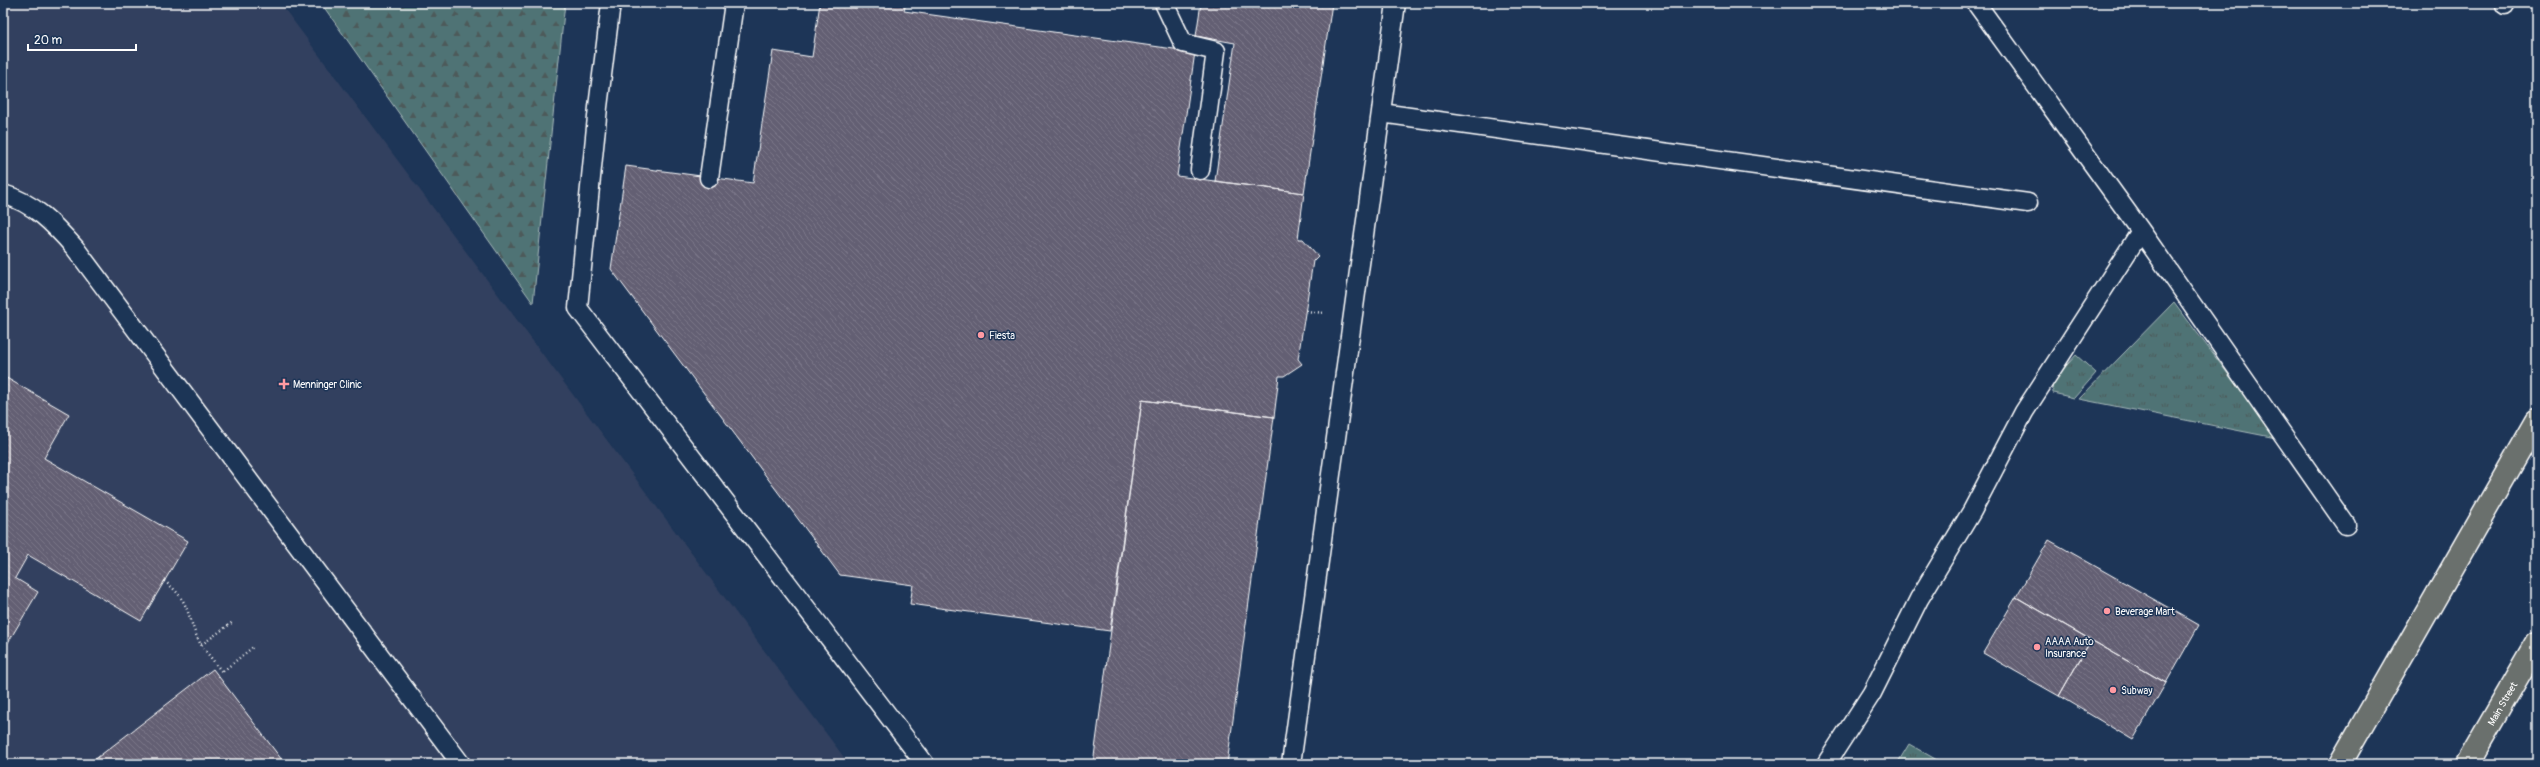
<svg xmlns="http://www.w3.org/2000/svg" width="2540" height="767" viewBox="0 0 2540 767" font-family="Pangolin,sans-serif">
  <defs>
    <pattern id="grass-tufts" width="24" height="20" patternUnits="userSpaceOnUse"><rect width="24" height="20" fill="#4f7375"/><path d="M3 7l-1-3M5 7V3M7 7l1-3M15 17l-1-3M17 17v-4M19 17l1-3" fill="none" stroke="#4d5a5a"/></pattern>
    <pattern id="forest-firs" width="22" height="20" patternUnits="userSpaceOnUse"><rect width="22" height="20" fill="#4f7375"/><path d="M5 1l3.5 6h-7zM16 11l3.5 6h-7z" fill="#4d5a5a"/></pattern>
    <pattern id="building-back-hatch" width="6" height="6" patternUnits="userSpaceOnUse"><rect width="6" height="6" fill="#635e73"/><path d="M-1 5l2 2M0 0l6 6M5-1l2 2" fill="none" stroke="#7a7688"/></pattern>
  </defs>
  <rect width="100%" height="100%" fill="#1d3557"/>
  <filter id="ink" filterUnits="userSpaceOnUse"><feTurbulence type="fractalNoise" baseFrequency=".025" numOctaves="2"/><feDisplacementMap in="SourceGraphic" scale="8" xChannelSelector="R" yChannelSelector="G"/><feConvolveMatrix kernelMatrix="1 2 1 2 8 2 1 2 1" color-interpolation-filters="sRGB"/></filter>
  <g filter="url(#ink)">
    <path fill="#32415f" d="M3,3H280L849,764H3Z"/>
    <path fill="url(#grass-tufts)" stroke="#a7b9ba" d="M2174,302L2276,438L2079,399Z
      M2076,355L2096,373L2074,398L2053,393L2052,382Z
      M1909,744L1944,764H1897Z"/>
    <path fill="url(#forest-firs)" stroke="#a7b9ba" d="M321,3H565L533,303Z"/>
    <path fill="url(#building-back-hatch)" stroke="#fff" d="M820,3H906L904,11L1195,52L1177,176L1304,193L1298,239H1303L1318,256L1313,261L1298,359L1302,364L1284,376H1279L1274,417L1142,400L1110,631L910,604L913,585L840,575L611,269L626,166L753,183L773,51L812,57Z
      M1201,3H1332L1304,193L1215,181L1235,43L1196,36Z
      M3,376L69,414L44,458L188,541L141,621L28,555L15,578L38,592L3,651Z
      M1142,400L1274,417L1227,764H1093Z
      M2049,540L2199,625L2166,683L2016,597Z
      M2016,597L2091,640L2059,696L1983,653Z
      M2091,640L2166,683L2133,740L2059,696Z
      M213,669L285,764H89Z"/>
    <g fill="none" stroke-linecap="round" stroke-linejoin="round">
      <g stroke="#fff" stroke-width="21">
        <path id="lane" d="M611,3L598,107L578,308L925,764
          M1164,3L1183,43L1216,51L1200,170
          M1976,3L2141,231L2346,525
          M2505,5V3
          M1381,113L2028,203
          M709,178L734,3
          M3,194C34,203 54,224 75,248L461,764
          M1291,764L1396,3
          M1826,764L1872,693L1919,599L1972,511L2024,412L2141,231"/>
      </g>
      <g stroke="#fff" stroke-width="25">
        <g id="highway">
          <path d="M2340,764L2537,420"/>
          <path id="s1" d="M2467,764L2537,643"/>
        </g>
      </g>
      <path stroke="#fff" stroke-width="2.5" stroke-dasharray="1 3" stroke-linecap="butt" d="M1306,311L1324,313
        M164,581C192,601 186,618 201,645L233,622
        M201,645L222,672L253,647"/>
      <use href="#lane" stroke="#1d3557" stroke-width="18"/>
      <use href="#highway" stroke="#6a706d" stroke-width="22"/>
    </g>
  </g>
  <g fill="#ff9aa2" stroke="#1d3557" stroke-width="1.5">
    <circle cx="981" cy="335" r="4"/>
    <path d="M282 378h4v4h4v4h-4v4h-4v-4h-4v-4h4z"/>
    <circle cx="2107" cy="611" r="4"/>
    <circle cx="2037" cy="647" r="4"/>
    <circle cx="2113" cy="690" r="4"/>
  </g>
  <g text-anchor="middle" stroke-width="3" stroke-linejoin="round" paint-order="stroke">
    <g font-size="10" fill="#fff" stroke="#1d3557" text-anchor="start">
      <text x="989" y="339">Fiesta</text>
      <text x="293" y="388">Menninger Clinic</text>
      <text x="2115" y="615">Beverage Mart</text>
      <text x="2045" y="645">AAAA Auto<tspan x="2045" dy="12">Insurance</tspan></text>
      <text x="2121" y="694">Subway</text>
    </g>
    <g font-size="10" fill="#fff" stroke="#1d3557">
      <text dy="4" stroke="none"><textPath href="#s1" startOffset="70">Main Street</textPath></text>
    </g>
  </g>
  <rect width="2540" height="767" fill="none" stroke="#1d3557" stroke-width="16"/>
  <rect x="8" y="8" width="2524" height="751" fill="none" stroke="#fff" stroke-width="1.5" filter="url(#ink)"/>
  <path d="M28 44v6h108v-6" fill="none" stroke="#ffffff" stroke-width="2"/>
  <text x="34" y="44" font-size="12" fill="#ffffff" stroke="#1d3557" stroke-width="3" paint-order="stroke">20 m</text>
</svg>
